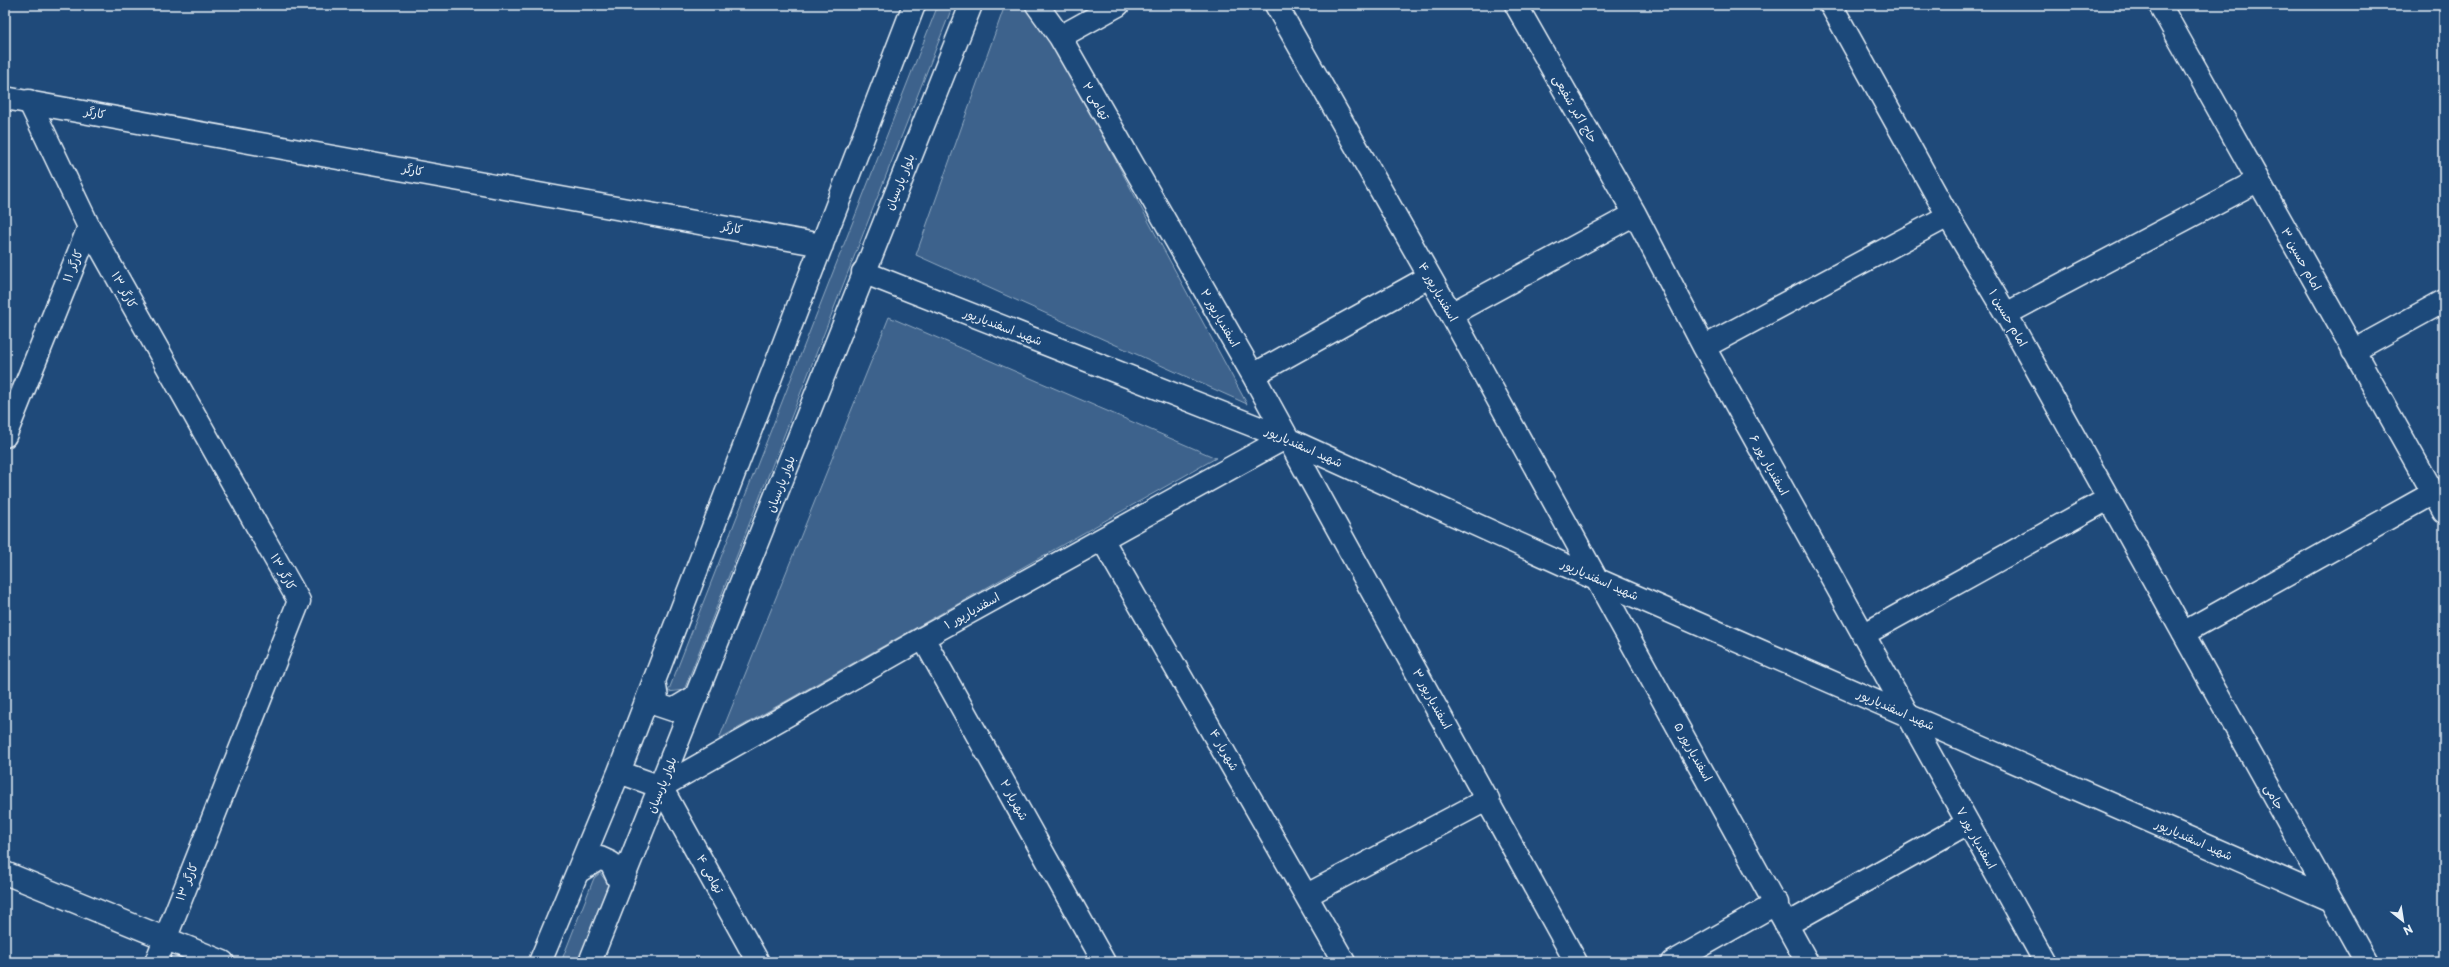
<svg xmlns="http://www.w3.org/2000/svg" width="2449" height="967" viewBox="0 0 2449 967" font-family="'Playpen Sans','Playpen Sans Arabic',sans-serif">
  <rect width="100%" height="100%" fill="#1f4a7a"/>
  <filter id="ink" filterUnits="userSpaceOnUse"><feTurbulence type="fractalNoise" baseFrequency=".025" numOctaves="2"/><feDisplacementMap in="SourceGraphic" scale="8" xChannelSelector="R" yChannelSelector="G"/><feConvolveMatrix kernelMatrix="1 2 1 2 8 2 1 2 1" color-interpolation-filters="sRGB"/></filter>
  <g filter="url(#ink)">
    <path fill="#3c628c" stroke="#92aac2" d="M938,5H953L684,690L668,692Z
      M1005,5H1032L1247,404L916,255Z
      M889,317L1216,458L719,739Z
      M600,873L609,885L578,962H561L594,878Z"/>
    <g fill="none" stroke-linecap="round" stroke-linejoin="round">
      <g stroke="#e8f1f8" stroke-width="25">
        <path id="minor" d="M1037,5L1060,37L1253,375L1576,962
          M1276,5L1451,314L1807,962
          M1516,5L1635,214L1704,347L2045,962
          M1831,5L1948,216L2006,314L2366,962
          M2160,5L2444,512
          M1060,37L1118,5
          M89,227L299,601L156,962
          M863,272L1285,438L1598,580L2331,900
          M1451,314L1635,214
          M2006,314L2257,181
          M1704,347L1948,216
          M2353,351L2444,301
          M1253,375L1429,277
          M5,436L89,227L29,101
          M1102,539L1344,962
          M2183,633L2433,493
          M1863,635L2108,499
          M923,638L1104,962
          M5,873L223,962
          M1307,895L1488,799
          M1786,925L1968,823
          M758,962L661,787L923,638L1285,438
          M1673,962L1777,903"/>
      </g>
      <g stroke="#e8f1f8" stroke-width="25">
        <path id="secondary" d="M5,98L822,245
          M654,680L658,705L673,710L698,695
          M619,772L661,787
          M578,872L600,858L611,863L621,885
          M540,962L619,772L914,5
          M590,962L971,5"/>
      </g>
      <use href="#minor" stroke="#1f4a7a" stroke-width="22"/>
      <use href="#secondary" stroke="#1f4a7a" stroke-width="22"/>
    </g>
  </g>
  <g text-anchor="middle" stroke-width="3" stroke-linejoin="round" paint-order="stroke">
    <g font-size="12" fill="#e8f1f8" stroke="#1f4a7a">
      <text transform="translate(1096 101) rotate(60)" y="4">تهامی ۲</text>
      <text transform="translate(1575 109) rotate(60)" y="4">حاج اکبر شفیعی</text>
      <text transform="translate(95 113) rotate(10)" y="4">کارگر</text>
      <text transform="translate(413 170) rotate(10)" y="4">کارگر</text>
      <text transform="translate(900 182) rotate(-68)" y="4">بلوار پارسیان</text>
      <text transform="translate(732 228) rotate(10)" y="4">کارگر</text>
      <text transform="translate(2301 259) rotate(61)" y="4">امام حسین ۳</text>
      <text transform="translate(73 266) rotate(-68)" y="4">کارگر ۱۱</text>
      <text transform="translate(124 290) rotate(61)" y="4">کارگر ۱۳</text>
      <text transform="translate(1438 292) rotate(60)" y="4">اسفندیارپور ۴</text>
      <text transform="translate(1220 318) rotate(60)" y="4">اسفندیارپور ۲</text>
      <text transform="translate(2008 318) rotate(60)" y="4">امام حسین ۱</text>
      <text transform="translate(1003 327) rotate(21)" y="4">شهید اسفندیارپور</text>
      <text transform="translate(1304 447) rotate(24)" y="4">شهید اسفندیارپور</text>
      <text transform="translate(1769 465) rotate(61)" y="4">اسفندیار پور ۶</text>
      <text transform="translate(781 484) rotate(-69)" y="4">بلوار پارسیان</text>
      <text transform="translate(283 572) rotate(61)" y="4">کارگر ۱۳</text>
      <text transform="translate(1600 580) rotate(24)" y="4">شهید اسفندیارپور</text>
      <text transform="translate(972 611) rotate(-29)" y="4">اسفندیارپور ۱</text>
      <text transform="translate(1432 699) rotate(61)" y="4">اسفندیارپور ۳</text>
      <text transform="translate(1896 710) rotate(24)" y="4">شهید اسفندیارپور</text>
      <text transform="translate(1224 750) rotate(60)" y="4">شهریار ۴</text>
      <text transform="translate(1693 752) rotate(61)" y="4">اسفندیارپور ۵</text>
      <text transform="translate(662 785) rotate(-68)" y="4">بلوار پارسیان</text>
      <text transform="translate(2274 797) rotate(61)" y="4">جامی</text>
      <text transform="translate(1014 800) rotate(61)" y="4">شهریار ۲</text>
      <text transform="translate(1976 838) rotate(61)" y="4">اسفندیار پور ۷</text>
      <text transform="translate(2194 840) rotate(24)" y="4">شهید اسفندیارپور</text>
      <text transform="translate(710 874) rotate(61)" y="4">تهامی ۴</text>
      <text transform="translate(187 882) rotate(-68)" y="4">کارگر ۱۳</text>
    </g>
  </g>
  <rect width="2449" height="967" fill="none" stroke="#1f4a7a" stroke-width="20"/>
  <rect x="10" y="10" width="2429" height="947" fill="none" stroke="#e8f1f8" stroke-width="1.5" filter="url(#ink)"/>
  <g transform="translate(2403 921) rotate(150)" stroke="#1f4a7a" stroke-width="3" paint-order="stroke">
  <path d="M0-3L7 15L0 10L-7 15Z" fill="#e8f1f8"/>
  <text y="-6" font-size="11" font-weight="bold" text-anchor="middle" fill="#e8f1f8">N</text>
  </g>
</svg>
